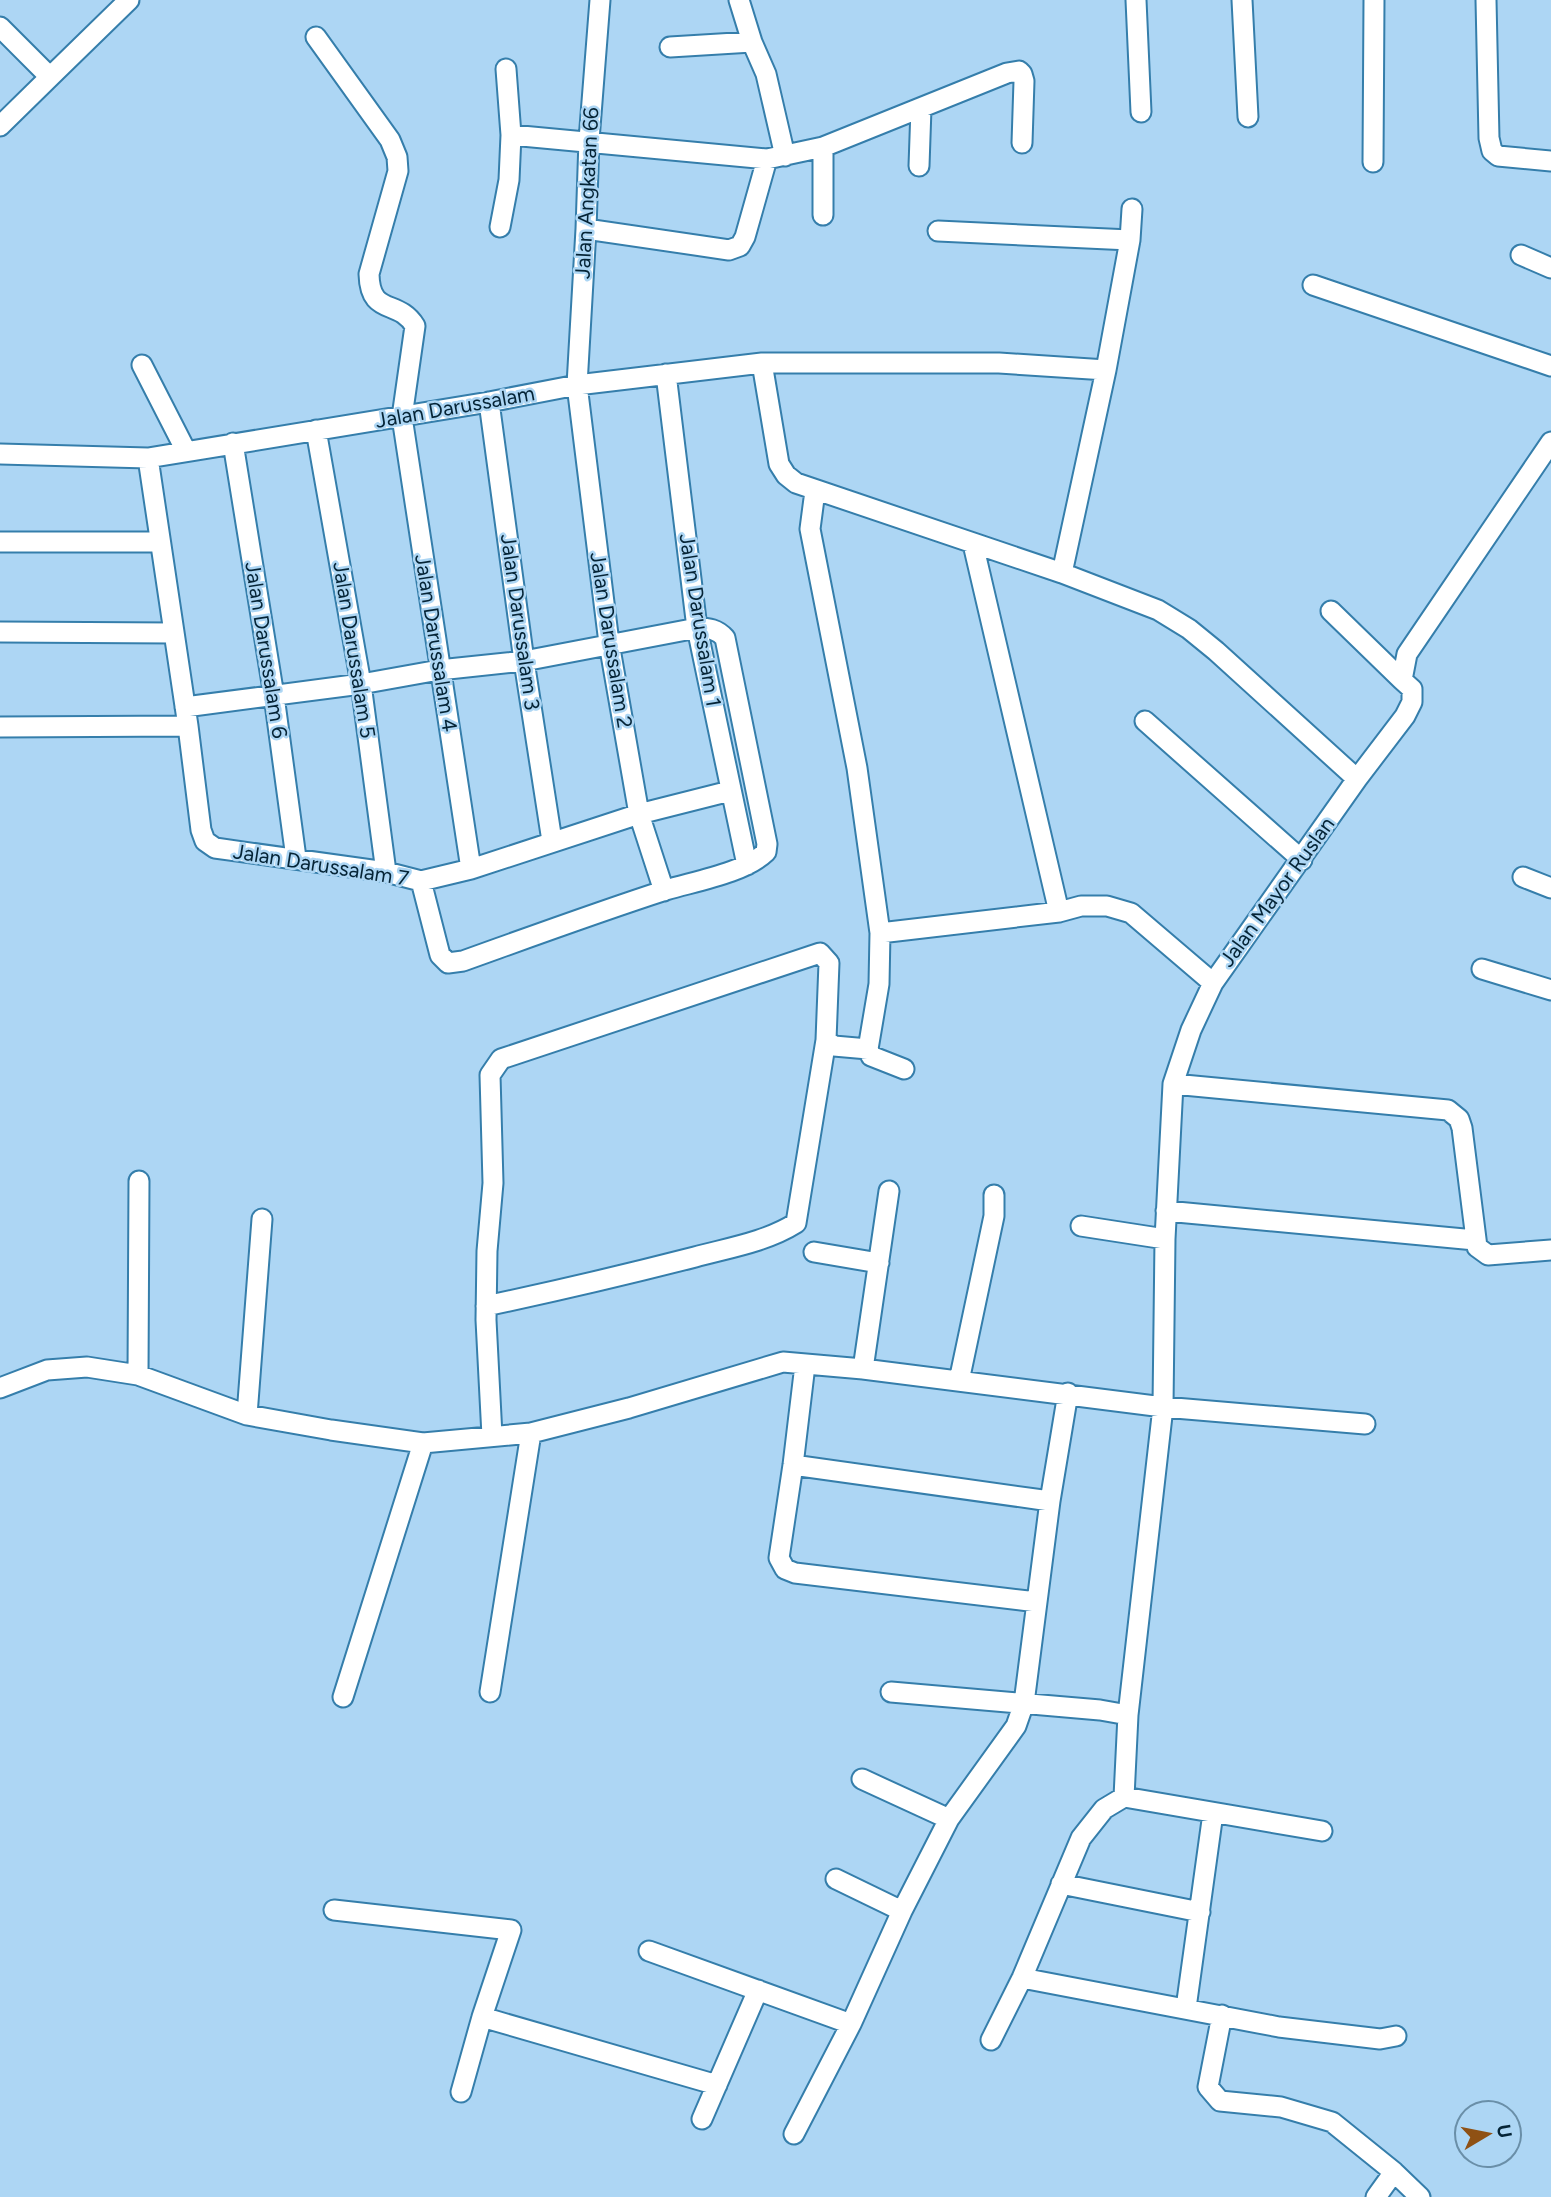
<svg xmlns="http://www.w3.org/2000/svg" width="1551" height="2197" viewBox="0 0 1551 2197" font-family="Figtree,sans-serif">
  <rect width="100%" height="100%" fill="#add6f4"/>
  <g fill="none" stroke-linecap="round" stroke-linejoin="round">
    <g stroke="#357eab" stroke-width="23">
      <path id="minor" d="M600,0L589,140L586,229L577,385L609,643L639,814L664,891
        M739,0L752,42
        M1136,0L1141,112
        M1242,0L1248,117
        M1486,0L1489,138L1492,151L1498,156L1551,161
        M0,27L50,77L0,126
        M316,37L390,140L397,157L398,171L369,274C370,317 398,298 415,326L402,417L471,869
        M670,47L752,42L766,74L785,156
        M50,77L129,0
        M511,135L767,159L823,147L1007,73L1019,71L1022,74L1024,81L1022,143
        M1373,162L1374,0
        M919,166L921,108
        M823,215V147
        M500,227L509,180L511,135L506,69
        M586,229L729,250L740,246L745,237L767,159
        M938,231L1130,240
        M1521,255L1551,268
        M1313,285L1551,366
        M762,363L779,464L786,475L796,483L1062,573L1158,610L1189,629L1216,651L1357,779
        M142,365L186,451
        M666,374L697,628L747,865
        M489,402L524,661L552,841
        M316,430L361,684L386,872
        M233,443L274,696L296,858
        M0,454L148,458L489,402L577,385L762,363H999L1106,370
        M148,458L188,726L201,830L205,841L215,848L386,872L421,881L471,869L639,814L730,791
        M815,491L810,529L857,768L880,933L879,984L868,1049L871,1056L904,1069
        M0,542H159
        M973,544L1059,912
        M1062,573L1106,370L1130,240L1132,209
        M1331,611L1402,680
        M0,632L173,633
        M185,707L361,684L439,670L524,661L697,628C709,628 717,629 725,638L767,844L766,852C744,873 696,881 666,890C598,912 530,937 463,961L448,963L440,955L421,881
        M1145,721L1302,860
        M0,727L188,726
        M1523,877L1551,888
        M880,933L1059,912L1081,906H1107L1131,913L1213,983
        M1482,969L1551,990
        M1173,1084L1448,1110L1459,1119L1462,1128L1477,1247L1488,1255L1551,1250
        M1166,1211L1475,1240
        M1081,1226L1165,1239
        M814,1252L879,1263
        M486,1306C556,1291 625,1275 695,1257C728,1248 766,1242 796,1223L826,1040
        M805,1365L793,1465L779,1558L785,1569L795,1573L1037,1602
        M863,1369L889,1191
        M138,1375L139,1181
        M959,1381L994,1216V1195
        M0,1388L47,1370L87,1367L138,1375L247,1415L331,1430L423,1443L531,1433L629,1408L783,1362L863,1369L1163,1407L1365,1424
        M247,1415L262,1219
        M492,1436L486,1320L487,1251L493,1183L490,1075L501,1059L820,953L829,963L826,1040L834,1046L868,1049
        M793,1465L1050,1501
        M490,1692L531,1433
        M891,1692L1100,1710L1128,1715L1163,1407L1165,1239L1173,1084L1191,1030L1213,983L1357,779L1405,716L1412,702V689L1402,680L1407,654L1551,442
        M343,1697L423,1443
        M862,1779L949,1819
        M1124,1797L1128,1715
        M836,1879L902,1911
        M1061,1884L1200,1912
        M334,1910L511,1930L482,2017L717,2085
        M649,1951L851,2024
        M1022,1978L1279,2027L1380,2039L1396,2036
        M1186,2008L1213,1813
        M1222,2015L1208,2087L1220,2101L1281,2107L1332,2122L1394,2172L1420,2197
        M991,2040L1022,1978L1081,1838L1104,1809L1124,1797L1322,1831
        M461,2092L482,2017
        M702,2119L758,1990
        M794,2134L851,2024L902,1911L949,1819L1016,1726L1024,1703L1050,1501L1068,1393
        M1376,2197L1394,2172"/>
    </g>
    <use href="#minor" stroke="#fff" stroke-width="19"/>
  </g>
  <g text-anchor="middle" stroke-width="5" stroke-linejoin="round" paint-order="stroke">
    <g font-size="21" fill="#052436" stroke="#add6f4">
      <text transform="translate(587 193) rotate(-87)" y="7">Jalan Angkatan 66</text>
      <text transform="translate(455 407) rotate(-10)" y="7">Jalan Darussalam</text>
      <text transform="translate(700 620) rotate(81)" y="7">Jalan Darussalam 1</text>
      <text transform="translate(520 622) rotate(82)" y="7">Jalan Darussalam 3</text>
      <text transform="translate(611 640) rotate(81)" y="7">Jalan Darussalam 2</text>
      <text transform="translate(436 643) rotate(81)" y="7">Jalan Darussalam 4</text>
      <text transform="translate(266 650) rotate(81)" y="7">Jalan Darussalam 6</text>
      <text transform="translate(354 650) rotate(81)" y="7">Jalan Darussalam 5</text>
      <text transform="translate(321 865) rotate(9)" y="7">Jalan Darussalam 7</text>
      <text transform="translate(1277 892) rotate(-54)" y="7">Jalan Mayor Ruslan</text>
    </g>
  </g>
  <g transform="translate(1488 2134) rotate(80)"><circle r="33" fill="#add6f4" stroke="#6a8fa8" stroke-width="2"/>
  <path d="M0-5L12 26L0 18L-12 26Z" fill="#8f5114"/>
  <text y="-10" font-size="19" font-weight="bold" text-anchor="middle" fill="#052436">U</text>
  </g>
</svg>
